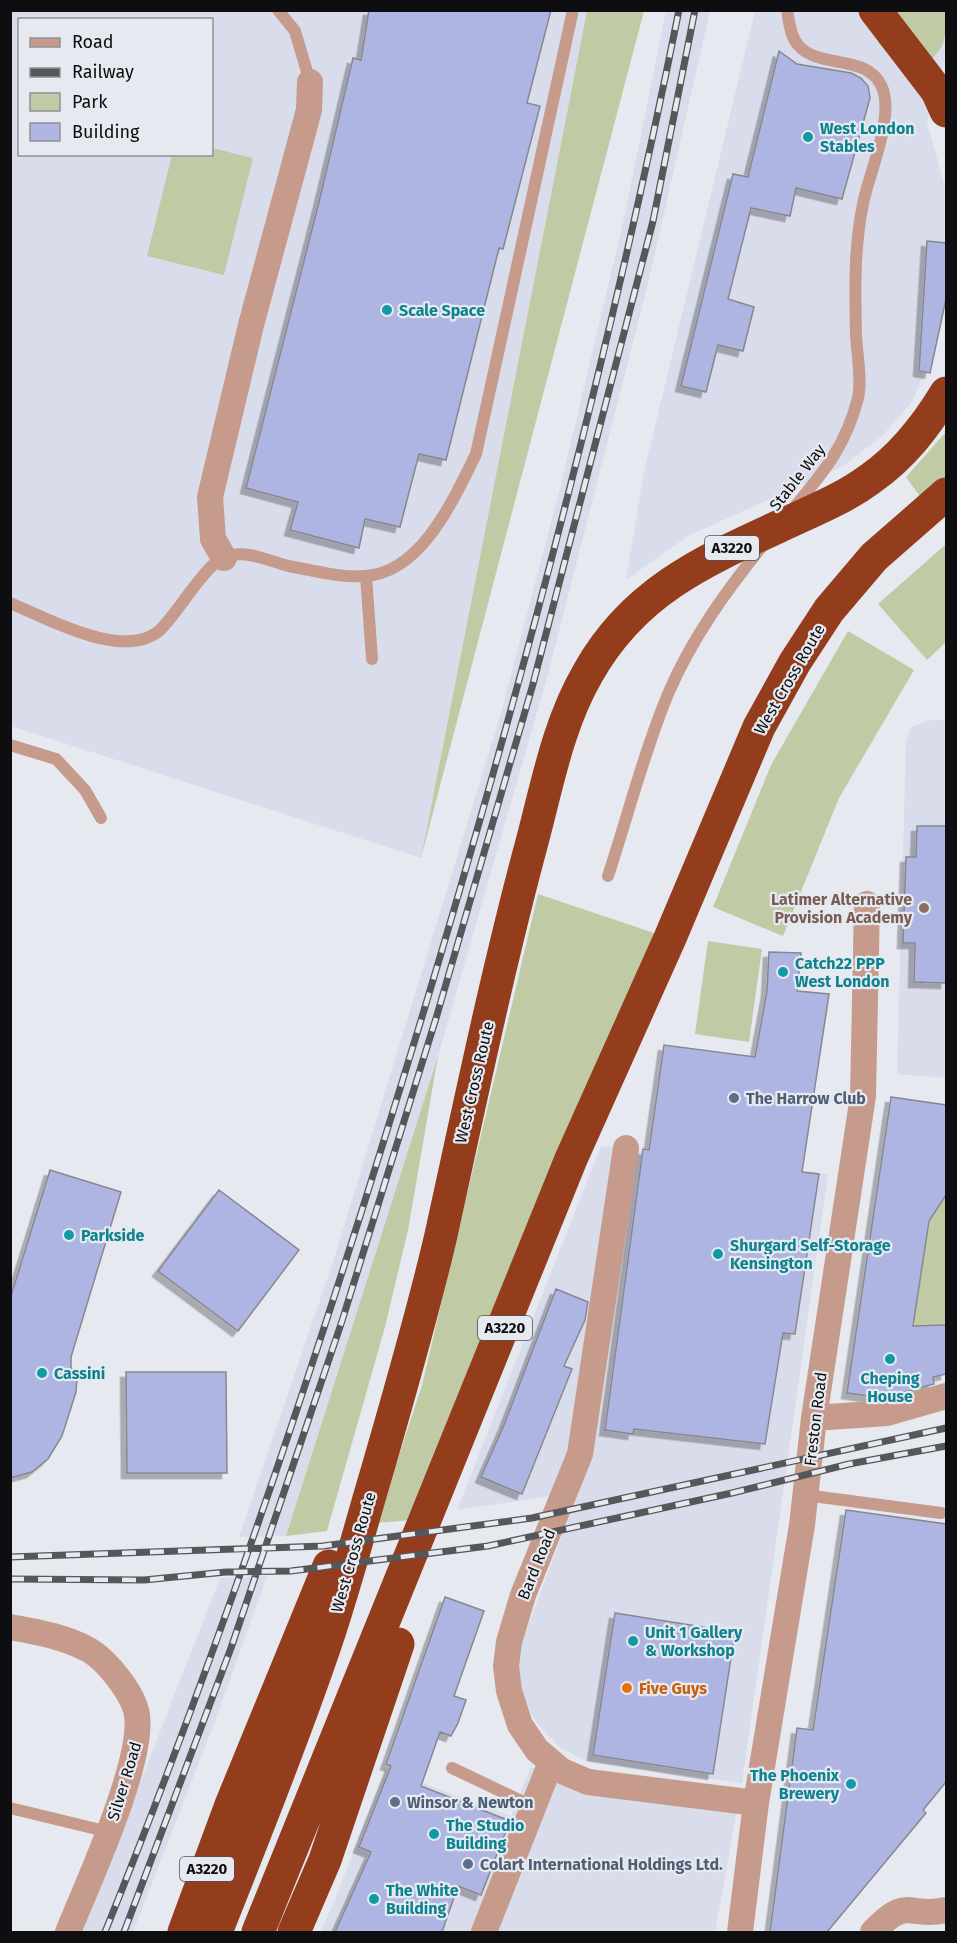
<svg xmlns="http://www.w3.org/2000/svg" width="957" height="1943" viewBox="0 0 957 1943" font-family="'Fira Sans',sans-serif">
  <defs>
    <filter id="shadow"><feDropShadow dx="-5.5" dy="5.5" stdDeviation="0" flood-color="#0004"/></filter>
  </defs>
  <rect width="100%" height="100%" fill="#e7e9f0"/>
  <path fill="#d9dcea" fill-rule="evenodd" d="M11,11H587L421,858L11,726ZM20,20H212V154H20Z
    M666,11H710L648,284L547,678L438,1056L286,1536L239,1537L333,1262L501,713L561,484L623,223Z
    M755,11H946V55L927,122L946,191V299L942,322L937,343L912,402L882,436L843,466L688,536L626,580L644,472Z
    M931,720H946V1078L897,1074L906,742L911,727Z
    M601,1146L828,1174L742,1783L588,1762L561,1748L538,1725L523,1699L515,1661L578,1492L457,1510Z
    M267,1576L216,1719L133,1932H82L220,1578Z
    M531,1767L558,1779L737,1810L715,1932H320L335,1900L385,1769L511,1816Z"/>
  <path fill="#c0cba5" d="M587,11H644L421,858Z
    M890,11H946C946,47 944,49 916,73L888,54L878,42Z
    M212,148L253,158L224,275L147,256L172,155L212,154Z
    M946,432V479L921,498L906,477Z
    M946,544V642L927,660L878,604Z
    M848,631L914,670L839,798L783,936L713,907L771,765Z
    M538,894L657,934L411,1520L377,1523L422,1385Z
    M708,941L762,949L749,1042L695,1034Z
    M438,1056L408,1230L385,1327L327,1531L286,1536Z
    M931,1177L946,1187V1324L916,1331L914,1320L929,1222L938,1207L902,1184Z"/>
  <path fill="#afb5e3" stroke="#87888f" stroke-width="1.5" filter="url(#shadow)" d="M369,10H551L527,103L540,106L503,249L499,248L446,460L419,454L400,527L365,519L359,548L290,530L298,502L246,488L319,202L353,58L361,60Z
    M779,51L797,64L851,73L861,78L868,86L870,98L842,199L796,188L790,216L751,208L728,299L754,307L743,351L718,345L706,392L681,386L733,174L748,177Z
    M927,241L946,243V299L930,373L919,371Z
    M917,826H946V983L914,982L915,943H903L906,857H916Z
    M769,952L801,953L797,991L829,994L802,1172L819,1174L795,1334L783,1333L765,1444L634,1429L633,1434L605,1430L643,1149L649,1150L664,1045L755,1057L767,991Z
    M891,1097L946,1105V1195L929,1221L913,1326L946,1325V1374L933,1377L934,1384L882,1398L847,1393Z
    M50,1170L121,1192L71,1357V1367L77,1378L76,1392L62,1436L48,1459L32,1472L10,1478V1299Z
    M219,1190L299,1250L238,1331L158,1271Z
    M556,1289L588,1302L585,1320L564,1366L572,1369L522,1494L481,1477L504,1425Z
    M126,1372H226L227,1473H127Z
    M846,1510L946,1524V1782L923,1810L926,1813L827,1932H770L797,1728L813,1730Z
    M445,1597L484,1611L454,1696L466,1700L458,1723L451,1736L440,1732L421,1786L510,1821L481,1895L458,1886L442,1932H335L371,1852L359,1847L391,1766L386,1764Z
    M615,1613L735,1632L713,1774L593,1755Z"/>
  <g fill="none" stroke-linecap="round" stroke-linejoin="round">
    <path stroke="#c79b8c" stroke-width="12" d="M278,10L295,31L310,82
      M787,10C789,21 790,36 798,45C818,69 866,54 881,85C896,115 869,172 863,204C854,247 855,291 856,335C857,354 862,380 858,398C846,446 823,473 792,510
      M366,576L372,659
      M10,603C47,618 124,662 160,630C172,618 183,601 194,587C203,576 215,558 231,555C252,551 273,563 293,567C317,571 341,578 365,576C422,573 454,498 476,454L573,10
      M10,745L56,759L85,790L101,818
      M608,876C628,815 644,752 668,694C692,638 726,591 764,544
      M805,1495L941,1513
      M452,1768L532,1806
      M10,1808L109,1832"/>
    <path stroke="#c79b8c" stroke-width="26" d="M224,558L213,539L210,497L251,325L309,110L310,82
      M626,1148L580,1454L523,1595L509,1642L506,1666L509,1691L520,1725L537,1750L562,1771L588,1782L756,1803
      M814,1418L887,1413L946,1396
      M10,1627C36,1632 62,1636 85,1648C105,1657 134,1694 137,1715C144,1762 87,1885 68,1932
      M484,1932L551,1762
      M740,1932L756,1803L802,1525L814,1418L863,1096L867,904
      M873,1932C909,1894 907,1919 946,1910"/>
    <path stroke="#943d1d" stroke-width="33" d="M875,10L937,91L946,111
      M184,1932L231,1805L329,1566
      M216,1932C252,1841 289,1750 321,1657C343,1595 359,1531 378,1468C400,1391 423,1313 441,1235C470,1103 497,972 532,842C547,786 558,724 588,673C635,589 708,559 791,521C819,508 846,497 870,479C903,456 926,426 946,393
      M258,1932L571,1159L670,938L759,727L795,662L829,610L874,557L946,494
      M294,1932L325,1860L398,1644"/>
    <g stroke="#56575b" stroke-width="7">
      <path id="rail" d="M10,1557L323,1546L532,1518L946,1428
        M10,1579L144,1580L226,1572L291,1571L488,1546L732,1493L849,1464L946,1446
        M105,1932C226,1633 328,1326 422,1017C522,686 611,350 679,10
        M124,1932L231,1648L282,1498L342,1321L437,1015L533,684L653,221L695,10"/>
    </g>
    <use href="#rail" stroke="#e7e9f0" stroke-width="4.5" stroke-dasharray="14" stroke-linecap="butt"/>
  </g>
  <g fill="#0f9aa8" stroke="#e7e9f0" stroke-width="2">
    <circle cx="808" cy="137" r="6"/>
    <circle cx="387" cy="310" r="6"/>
    <circle cx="783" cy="972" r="6"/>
    <circle cx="69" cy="1235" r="6"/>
    <circle cx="718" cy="1254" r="6"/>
    <circle cx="890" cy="1359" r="6"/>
    <circle cx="42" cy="1373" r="6"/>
    <circle cx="633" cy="1641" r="6"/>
    <circle cx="851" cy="1784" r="6"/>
    <circle cx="434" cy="1834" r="6"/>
    <circle cx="374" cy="1899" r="6"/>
  </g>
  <circle fill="#8d6e63" stroke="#e7e9f0" stroke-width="2" cx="924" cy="908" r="6"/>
  <g fill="#5c6f8a" stroke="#e7e9f0" stroke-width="2">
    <circle cx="734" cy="1098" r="6"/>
    <circle cx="395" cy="1802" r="6"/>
    <circle cx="468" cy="1864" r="6"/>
  </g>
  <circle fill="#e8710a" stroke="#e7e9f0" stroke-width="2" cx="627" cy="1688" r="6"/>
  <g text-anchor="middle" stroke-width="4.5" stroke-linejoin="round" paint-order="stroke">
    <g fill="#e7e9f0" stroke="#4f5054" stroke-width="1.5">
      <rect x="705" y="536" width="54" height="24" rx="4.5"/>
      <rect x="478" y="1316" width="54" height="24" rx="4.5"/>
      <rect x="180" y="1857" width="54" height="24" rx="4.5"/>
    </g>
    <g font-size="15" font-weight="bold" fill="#0e0e11">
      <text x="732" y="553">A3220</text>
      <text x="505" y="1333">A3220</text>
      <text x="207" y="1874">A3220</text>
    </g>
    <g font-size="16" font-weight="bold" fill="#0d838f" stroke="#e7e9f0" text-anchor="start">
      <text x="820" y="134">West London<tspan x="820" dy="18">Stables</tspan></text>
      <text x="399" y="316">Scale Space</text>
      <text x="795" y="969">Catch22 PPP<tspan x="795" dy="18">West London</tspan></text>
      <text x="81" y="1241">Parkside</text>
      <text x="730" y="1251">Shurgard Self-Storage<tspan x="730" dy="18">Kensington</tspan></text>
      <text x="54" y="1379">Cassini</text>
      <text x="890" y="1384" text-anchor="middle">Cheping<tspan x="890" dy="18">House</tspan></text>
      <text x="645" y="1638">Unit 1 Gallery<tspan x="645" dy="18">&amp; Workshop</tspan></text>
      <text x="839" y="1781" text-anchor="end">The Phoenix<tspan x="839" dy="18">Brewery</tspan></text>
      <text x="446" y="1831">The Studio<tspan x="446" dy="18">Building</tspan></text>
      <text x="386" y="1896">The White<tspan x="386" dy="18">Building</tspan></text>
    </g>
    <g font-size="16" fill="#0e0e11" stroke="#e7e9f0">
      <text transform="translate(797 477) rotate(-52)" y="6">Stable Way</text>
      <text transform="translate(789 679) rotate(-60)" y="6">West Cross Route</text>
      <text transform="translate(474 1082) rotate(-77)" y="6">West Cross Route</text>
      <text transform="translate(815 1419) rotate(-83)" y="6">Freston Road</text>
      <text transform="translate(353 1552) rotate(-74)" y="6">West Cross Route</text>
      <text transform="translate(536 1564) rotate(-68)" y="6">Bard Road</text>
      <text transform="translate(124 1781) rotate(-73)" y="6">Silver Road</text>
    </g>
    <g font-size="16" font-weight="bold" fill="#785e54" stroke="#e7e9f0" text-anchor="end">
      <text x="912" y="905">Latimer Alternative<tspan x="912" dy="18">Provision Academy</tspan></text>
    </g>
    <g font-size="16" font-weight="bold" fill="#4e5e75" stroke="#e7e9f0" text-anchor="start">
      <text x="746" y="1104">The Harrow Club</text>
      <text x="407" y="1808">Winsor &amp; Newton</text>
      <text x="480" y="1870">Colart International Holdings Ltd.</text>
    </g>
    <g font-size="16" font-weight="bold" fill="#c56008" stroke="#e7e9f0" text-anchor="start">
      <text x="639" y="1694">Five Guys</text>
    </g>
  </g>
  <rect width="957" height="1943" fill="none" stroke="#0e0e11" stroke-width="24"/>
  <rect x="18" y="18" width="195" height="138" fill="#e7e9f0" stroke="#909197" stroke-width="1.5"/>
  <rect x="30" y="38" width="30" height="9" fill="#c79b8c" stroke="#909197" stroke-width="1.5"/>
  <text x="72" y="48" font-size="18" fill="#0e0e11">Road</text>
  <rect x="30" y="68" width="30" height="9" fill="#56575b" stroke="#909197" stroke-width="1.5"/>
  <text x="72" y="78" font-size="18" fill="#0e0e11">Railway</text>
  <rect x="30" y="93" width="30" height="18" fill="#c0cba5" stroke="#909197" stroke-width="1.5"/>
  <text x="72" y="108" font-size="18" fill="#0e0e11">Park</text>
  <rect x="30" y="123" width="30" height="18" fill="#afb5e3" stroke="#909197" stroke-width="1.5"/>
  <text x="72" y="138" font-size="18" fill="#0e0e11">Building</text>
</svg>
